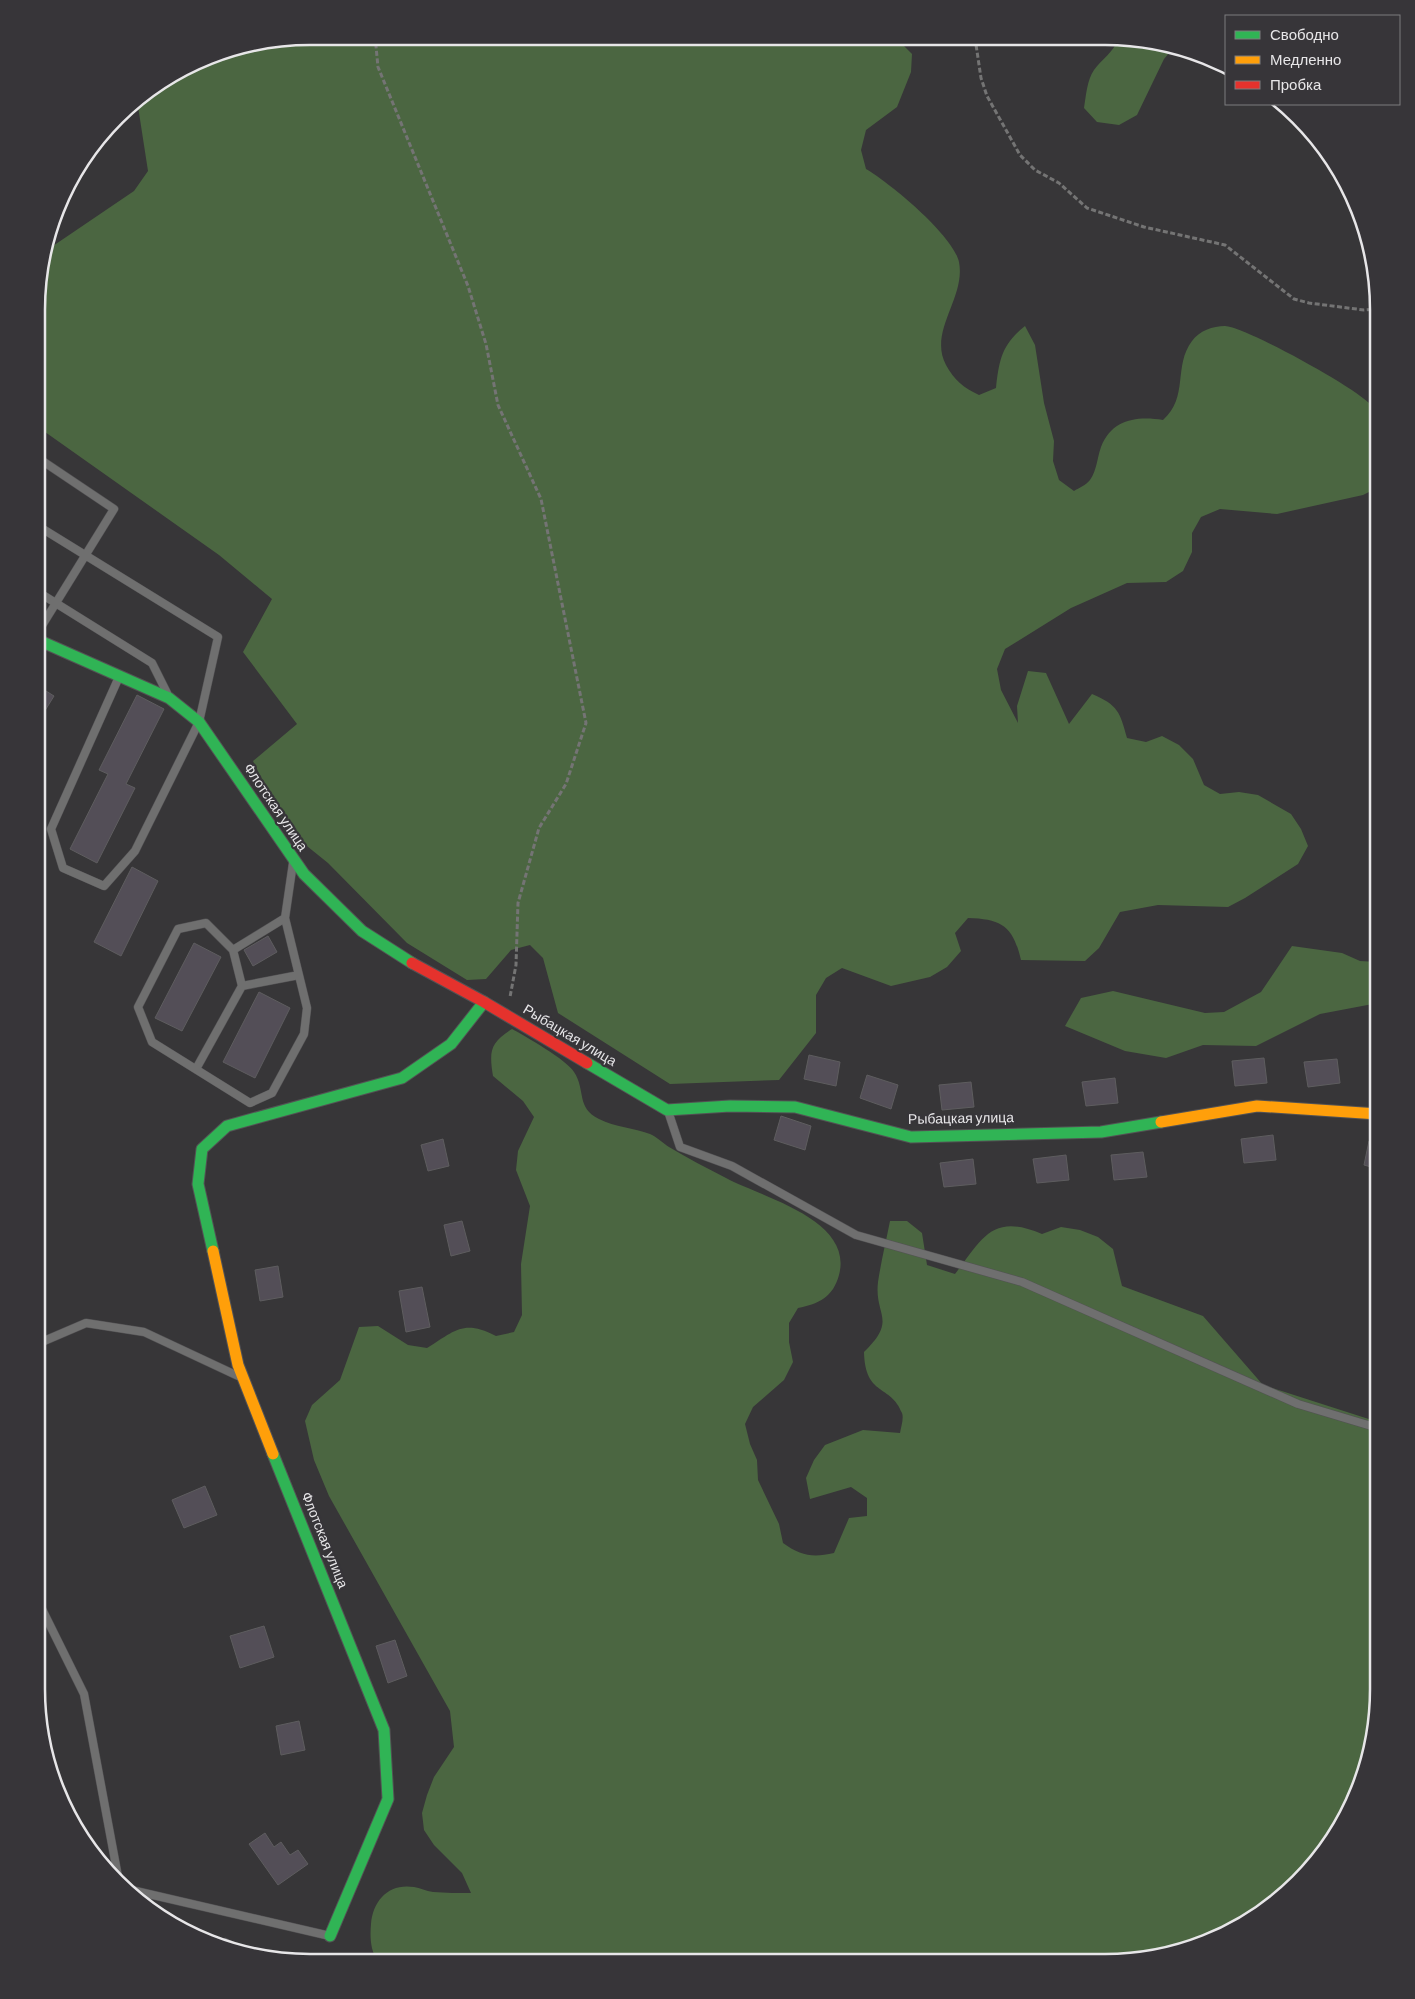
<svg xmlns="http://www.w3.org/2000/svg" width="1415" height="1999" viewBox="0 0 1415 1999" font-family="Barlow,sans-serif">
  <rect width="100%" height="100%" fill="#373638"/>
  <path fill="#4b6641" d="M310,36L896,38L912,54L911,72L897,107L866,130L861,150L866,169C890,183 953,235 959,262C966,298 928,331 946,365C954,380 964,388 979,395L996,388C999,360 1002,344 1025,326L1035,345L1044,403L1054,441L1053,461L1059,480L1074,491C1079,488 1086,485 1090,480C1097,470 1097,458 1101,447C1112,419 1137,416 1163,420C1189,397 1173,366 1192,341C1199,331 1213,326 1225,326C1246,327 1358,389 1371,405C1380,418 1370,437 1379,449V487L1363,495L1277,514L1220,509L1201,517L1192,533V552L1183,571L1166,582L1127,583L1089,600L1071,608L1005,649L997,669L1001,690L1018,723L1017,706L1028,671L1046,673L1069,724L1092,694C1118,705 1120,712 1127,738L1146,742L1162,736L1179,745L1193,759L1204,785L1220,794L1239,792L1258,795L1291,814L1301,829L1308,846L1298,864L1245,898L1228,907L1158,905L1120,912L1099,948L1085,961L1021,960C1013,927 1003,919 968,918L955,933L961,951L947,967L930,977L891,986L842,968L826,978L816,995V1033L779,1080L670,1084L558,1013L543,958L530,945L511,950L486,979L467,980L407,943L328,863L287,830L253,761L297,724L243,652L272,599L219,555L38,427L39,274L47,250L134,191L148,171L137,100L222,51Z
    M1118,39H1141L1174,47L1164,59L1137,115L1119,125L1097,122L1084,108C1086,96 1087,80 1094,70C1102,59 1114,52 1118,39Z
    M1292,946L1342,953L1360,961L1378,962V1003L1320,1014L1256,1046L1203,1045L1166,1058L1125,1051L1065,1026L1081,998L1113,991L1205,1013L1224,1012L1261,992Z
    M512,1029C525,1036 567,1060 574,1072C586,1090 576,1108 599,1119C615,1127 634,1128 650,1134C657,1137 663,1143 669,1147C687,1158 707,1168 726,1178C761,1197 854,1219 839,1275C833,1297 819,1304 798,1308L789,1323V1342L793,1362L784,1380L753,1407L745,1424L750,1444L757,1460L758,1480L779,1524L783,1543C801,1556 813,1558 834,1553L849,1518L867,1516V1498L851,1487L810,1499L806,1478L814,1460L825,1445L863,1430L900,1433C901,1427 904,1418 902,1413C891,1384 865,1397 864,1352C898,1319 874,1316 878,1282C881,1262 886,1241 890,1221H907L922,1233L927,1265L955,1274C983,1238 992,1213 1042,1234L1061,1227L1080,1230L1098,1237L1113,1249L1122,1286L1203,1316L1263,1385L1378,1422V1707L1364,1777L1332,1841L1285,1895L1226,1935L1176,1953L1105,1963L378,1961C370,1951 370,1936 371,1924C373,1900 389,1883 414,1887C420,1888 426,1891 433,1892C445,1893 459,1893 471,1893L462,1873L434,1845L424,1830L422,1813L427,1795L434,1777L454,1747L450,1711L329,1496L314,1460L305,1421L312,1405L340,1380L359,1327L378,1326L408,1345L427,1348C455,1331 463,1319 496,1336L514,1332L522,1315L521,1264L530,1206L516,1170L518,1151L534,1117L523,1101L493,1076C489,1051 490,1043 512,1029Z"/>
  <path fill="#534e57" stroke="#5e5d5f" d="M38,686L54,696L38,722Z
    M137,695L164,709L126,784L135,788L97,863L70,849L108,774L99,770Z
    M132,867L158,881L121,956L94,942Z
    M268,936L277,952L253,966L244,950Z
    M194,943L221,957L182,1031L155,1018Z
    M259,992L290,1008L255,1078L223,1062Z
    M809,1055L840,1062L836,1086L804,1079Z
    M1264,1058L1267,1083L1235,1086L1232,1061Z
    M1337,1059L1340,1083L1308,1087L1304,1062Z
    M867,1075L898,1085L891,1109L860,1098Z
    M1115,1078L1118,1103L1086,1106L1082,1082Z
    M971,1082L974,1107L942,1110L939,1085Z
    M781,1116L811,1126L805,1150L774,1140Z
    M1273,1135L1276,1160L1244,1163L1241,1139Z
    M443,1139L449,1166L428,1171L421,1145Z
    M1369,1141L1378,1143V1169L1364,1165Z
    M1143,1152L1147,1177L1114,1180L1111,1155Z
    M1066,1155L1069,1180L1037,1183L1033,1159Z
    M973,1159L976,1184L944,1187L940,1163Z
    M462,1221L470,1251L451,1256L444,1225Z
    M278,1266L283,1297L260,1301L255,1270Z
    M422,1287L430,1327L406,1332L399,1291Z
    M205,1486L217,1515L184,1528L172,1500Z
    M264,1626L274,1657L240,1668L230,1636Z
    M395,1640L407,1676L388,1683L376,1646Z
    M299,1721L305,1750L281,1755L276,1726Z
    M265,1833L274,1847L281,1842L290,1855L298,1850L308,1864L278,1885L249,1844Z
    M225,1938L245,1948L243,1952L221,1946Z"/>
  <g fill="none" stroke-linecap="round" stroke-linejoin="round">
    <g stroke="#535254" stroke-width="9">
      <path id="lane" d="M38,526L218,637L199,722L135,851L104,886L63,868L51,829L119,677
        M38,592L152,663L167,693
        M38,632L114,509L38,458
        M285,918L233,950L206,923L178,929L138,1007L152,1042L250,1103L272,1093L304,1034L307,1008L285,918L293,863
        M242,986L299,975
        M196,1069L242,986L233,950
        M668,1111L680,1147L732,1166L856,1235L1022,1282L1298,1404L1378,1428
        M37,1344L86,1323L144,1332L238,1376
        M36,1597L84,1694L119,1882
        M127,1889L330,1936"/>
    </g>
    <g stroke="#535254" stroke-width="13">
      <path id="fast" d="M38,640L169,698L199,722L304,874L362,931L412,963
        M587,1063L667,1110L730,1106L795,1107L911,1137L1101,1132L1161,1122
        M213,1251L198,1184L202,1149L227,1126L402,1078L451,1044L484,1002
        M273,1454L384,1730L388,1799L330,1936"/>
    </g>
    <g stroke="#535254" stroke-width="13">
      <path id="slow" d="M1161,1122L1257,1106L1378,1114
        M213,1251L238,1365L273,1454"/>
    </g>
    <g stroke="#535254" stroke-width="13">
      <path id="jam" d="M412,963L484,1002L587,1063"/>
    </g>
    <path stroke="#747474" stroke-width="3" stroke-dasharray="5 2.5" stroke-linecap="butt" d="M375,36L378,67L468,286L486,344L498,405L541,499L586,723L566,784L539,828L518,903L516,965L510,997
      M975,38L981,78L987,96L1020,155L1035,170L1059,183L1087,208L1144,227L1225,245L1294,299L1309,303L1364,310L1379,309"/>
    <use href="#lane" stroke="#6f6f6f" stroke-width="8"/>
    <use href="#fast" stroke="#30b455" stroke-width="11"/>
    <use href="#slow" stroke="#ff9f0a" stroke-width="11"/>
    <use href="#jam" stroke="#e5322d" stroke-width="11"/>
  </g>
  <g text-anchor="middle" stroke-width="4.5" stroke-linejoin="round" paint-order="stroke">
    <g font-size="14" fill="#e7e6e8" stroke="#373539">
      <text transform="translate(276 807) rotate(56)" y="5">Флотская улица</text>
      <text transform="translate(570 1035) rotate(31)" y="5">Рыбацкая улица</text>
      <text transform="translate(961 1118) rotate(-1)" y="5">Рыбацкая улица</text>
      <text transform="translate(325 1540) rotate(68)" y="5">Флотская улица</text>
    </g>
  </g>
  <path d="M0 0H1415V1999H0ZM310 45H1105A265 265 0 0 1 1370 310V1689A265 265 0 0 1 1105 1954H310A265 265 0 0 1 45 1689V310A265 265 0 0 1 310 45Z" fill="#373539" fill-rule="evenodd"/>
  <path fill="none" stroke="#e7e6e8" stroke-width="2.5" d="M310 45H1105A265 265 0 0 1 1370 310V1689A265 265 0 0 1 1105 1954H310A265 265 0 0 1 45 1689V310A265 265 0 0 1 310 45Z"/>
  <rect x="1225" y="15" width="175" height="90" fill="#373539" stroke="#7d7c7f"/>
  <rect x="1235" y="31" width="25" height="8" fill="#30b455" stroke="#7d7c7f"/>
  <text x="1270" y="40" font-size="15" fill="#e7e6e8">Свободно</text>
  <rect x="1235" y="56" width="25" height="8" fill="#ff9f0a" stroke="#7d7c7f"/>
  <text x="1270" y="65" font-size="15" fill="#e7e6e8">Медленно</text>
  <rect x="1235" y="81" width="25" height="8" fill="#e5322d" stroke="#7d7c7f"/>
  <text x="1270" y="90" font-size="15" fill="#e7e6e8">Пробка</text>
</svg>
